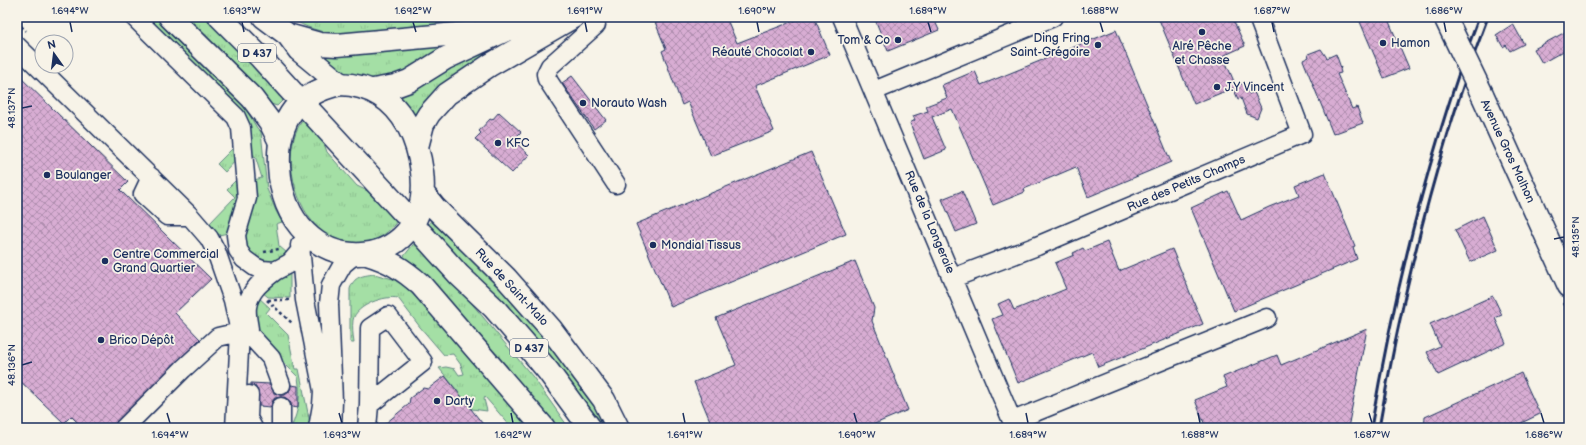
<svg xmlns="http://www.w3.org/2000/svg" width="1586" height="445" viewBox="0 0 1586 445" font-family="'Balsamiq Sans',sans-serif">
  <defs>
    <pattern id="grass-tufts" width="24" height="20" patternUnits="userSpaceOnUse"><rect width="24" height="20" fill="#a4dfa5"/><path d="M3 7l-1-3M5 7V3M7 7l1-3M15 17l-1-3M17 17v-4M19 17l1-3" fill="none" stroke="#8dc090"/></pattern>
    <pattern id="building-cross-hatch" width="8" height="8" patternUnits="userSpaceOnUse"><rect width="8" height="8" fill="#d8add3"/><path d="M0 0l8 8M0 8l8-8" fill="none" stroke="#ae8dae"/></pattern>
  </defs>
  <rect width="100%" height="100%" fill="#f7f3e8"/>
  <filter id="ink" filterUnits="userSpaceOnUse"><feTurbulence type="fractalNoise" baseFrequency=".025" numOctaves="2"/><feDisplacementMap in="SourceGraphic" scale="8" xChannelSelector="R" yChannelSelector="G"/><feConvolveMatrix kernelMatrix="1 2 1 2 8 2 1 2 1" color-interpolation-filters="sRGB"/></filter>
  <g filter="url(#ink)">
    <path fill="url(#grass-tufts)" stroke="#608782" d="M147,17H157L243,104L257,128L261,132L267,189L276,211L282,222L276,224L279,246L287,253L283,258L275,262L266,263L251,255L244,242L254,180L262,178L255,156L252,161L248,128L244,113Z
      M184,17H204L235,47L284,99L277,106L271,104Z
      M291,17H491V18L478,21L338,35C322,31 304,29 291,17Z
      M307,46H441L442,51L411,70L378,81L350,77Z
      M497,46L498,49L415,123L393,96L441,70Z
      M305,117L322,138L327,152L357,186L376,195L397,221C386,237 369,246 350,242C345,241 339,241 335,239C301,226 284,170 294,138C296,130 300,123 305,117Z
      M233,148L235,150L237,159L225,172L217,164Z
      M238,178L240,192L228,233L219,235L209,224L235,197L227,189Z
      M431,220L477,261L541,328L611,428H597L428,226Z
      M416,241L463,293L533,377L569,428H551L400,261Z
      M290,273V298L268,297L261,291L267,285Z
      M374,274L393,279L403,285L423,304L528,428H512L485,397L484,399L487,411L472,409L439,368L446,367L455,369L459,375L464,374L461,365L453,354L444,355L420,327L398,298C385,295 356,305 353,320C352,327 353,336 354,343H352L350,342V289C354,276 362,276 374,274Z
      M257,296L270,308L266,313L288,335L295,369H299L310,423L304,428H291C299,409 301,397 298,377L256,335L252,327Z"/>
    <path fill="url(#building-cross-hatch)" stroke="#1b2f5e" d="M653,17H726L737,43L804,17H814L830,55L755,86L774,131L711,156L688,102L682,105L662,51L666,49Z
      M874,17H933L939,30L888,51Z
      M1158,17H1232L1245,46L1223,56L1236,86L1244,83L1249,94L1254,92L1261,108L1257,118L1247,114L1241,98L1238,99L1233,88L1194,104Z
      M1358,17H1387L1409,68L1384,78Z
      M1513,24L1524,44L1510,51L1506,45L1503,47L1496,35Z
      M1116,30L1171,162L1088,197L1076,167L1024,189L1025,192L993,205L952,109L932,117L946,150L924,159L910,123L915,120L913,116L928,111L926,106L947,98L942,85L975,71L981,85Z
      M1569,30V48L1542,63L1534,49Z
      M1321,49L1327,58L1336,54L1341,68L1340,69L1341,73L1337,74L1352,109L1357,107L1363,123L1333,134L1303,60L1309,57L1308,54Z
      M17,74L128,182L120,190L211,279L175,313L200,339L117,421L114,428H83L71,416L64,423L17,378Z
      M572,76L606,120L594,129L562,83Z
      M499,112L521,132L513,140L529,155L512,173L475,139L481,133L479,131L490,119L492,120Z
      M811,152L846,234L671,307L636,224Z
      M1325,173L1355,246L1353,247L1357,259L1234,311L1191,208L1228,191L1241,220L1269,207L1299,195L1295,185Z
      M962,191L976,224L956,232L942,199Z
      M1483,216L1498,250L1470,262L1455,230Z
      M1107,242L1119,271L1172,249L1203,324L1098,367L1092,352L1018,383L992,319L1003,315L998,304L1009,299L1014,310L1066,289L1055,263L1074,255L1073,253L1083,248L1085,251Z
      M855,261L874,308L872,321L908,410L865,428H713L694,382L736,365L716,318Z
      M1493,296L1502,315L1495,318L1506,343L1438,375L1427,352L1440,346L1430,324Z
      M1367,329L1348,428H1206L1195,400L1227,387L1223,377L1277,355L1281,365Z
      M1521,373L1540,414L1511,428H1424L1425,417Z
      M445,376L486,428H380L409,404L410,398L423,388L428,389Z
      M251,383L270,384L274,393L280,395H285L289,392L291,385L298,386V408L292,407L290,401L286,398L281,397L275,398L272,402L271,407L259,406L258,391L255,386L251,385Z"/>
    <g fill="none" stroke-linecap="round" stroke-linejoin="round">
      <g stroke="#1b2f5e" stroke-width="21">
        <path id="minor" d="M134,17L236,117L241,128L247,198L236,235L238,250L244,259L255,267L262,270L275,271L290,263L301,250
          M842,17L1015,428
          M596,25L550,66L546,74L547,79L616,184
          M17,46L190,216L209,238L216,251L233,300L240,332L235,428
          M874,91L1053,17
          M151,177L143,194L167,216H190
          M300,245L305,300L323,391L322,405L318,428
          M953,278L1037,246L1302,134L1258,17
          M249,329C248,322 246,314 247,307C249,291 263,280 275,271
          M249,395L248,418L253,428
          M1013,421L1267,318
          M124,428L183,369L218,337L240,332L249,334L271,358L281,385
          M281,428V407
          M332,428L333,401L329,304L331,285L343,264L354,255
          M367,428L369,405L370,328L388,316L423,362L369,405"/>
      </g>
      <g stroke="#1b2f5e" stroke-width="25">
        <path id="major" d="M340,84C371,85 393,99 408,126C416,141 420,156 422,172C435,278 285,287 279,166C277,121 295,94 340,84Z
          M373,90L395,86L409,81L446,58L534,17
          M1482,94L1569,286
          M417,147L423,124L429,114L447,94L490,65L573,17
          M423,193L435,208L506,278L551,329L604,400L618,428
          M367,254C390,261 403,269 421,285L544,428"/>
      </g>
      <g stroke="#1b2f5e" stroke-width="25">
        <path id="highway" d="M170,17L252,98L270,122L279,140
          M220,17L261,58L292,92
          M264,17L288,35L299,50L340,84
          M288,35L320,44L337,45L511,29
          M310,111L404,213
          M422,234L459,275L494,308L528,347L548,371L590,428"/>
      </g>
      <path stroke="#1b2f5e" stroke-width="2.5" stroke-dasharray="3 3" stroke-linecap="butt" d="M17,22L26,31
        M264,252L279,249
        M267,300L293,324
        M268,300H289
        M1563,303L1569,316"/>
      <use href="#minor" stroke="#f7f3e8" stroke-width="18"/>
      <use href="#major" stroke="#f7f3e8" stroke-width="22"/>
      <use href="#highway" stroke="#f7f3e8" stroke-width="22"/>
      <path stroke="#1b2f5e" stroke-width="3" d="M1371,428C1395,288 1429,150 1479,17
        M1379,428C1403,288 1437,150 1488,17"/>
      <g stroke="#1b2f5e" stroke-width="25" stroke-linecap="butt">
        <path id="major-bridge" d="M1445,17L1482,94"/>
      </g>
      <use href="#major-bridge" stroke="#f7f3e8" stroke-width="22"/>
    </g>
  </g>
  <path fill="none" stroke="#1b2f5e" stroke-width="1.5" d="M70,22L72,32M242,22L244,32M413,22L416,32M585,22L587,32M757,22L759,32M928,22L931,32M1100,22L1103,32M1272,22L1274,32M1444,22L1446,32M22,108L32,106M1554,239L1564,237M22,365L32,362M167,413L170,423M339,413L342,423M511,413L513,423M683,413L685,423M854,413L857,423M1026,413L1028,423M1198,413L1200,423M1369,413L1372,423M1541,413L1544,423"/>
  <g fill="#1b2f5e" stroke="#f7f3e8" stroke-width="1.5">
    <circle cx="1202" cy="32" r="4"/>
    <circle cx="898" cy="40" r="4"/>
    <circle cx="1383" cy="43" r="4"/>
    <circle cx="1098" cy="45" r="4"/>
    <circle cx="811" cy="52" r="4"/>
    <circle cx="1217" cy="87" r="4"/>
    <circle cx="583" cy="103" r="4"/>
    <circle cx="498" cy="143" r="4"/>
    <circle cx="47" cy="175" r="4"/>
    <circle cx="653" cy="245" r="4"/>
    <circle cx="105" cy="261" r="4"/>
    <circle cx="101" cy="340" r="4"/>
    <circle cx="437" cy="401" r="4"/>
  </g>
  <g text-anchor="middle" stroke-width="3.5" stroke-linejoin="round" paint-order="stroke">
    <g fill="#f7f3e8" stroke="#5d6a87" stroke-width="1">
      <rect x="238" y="44" width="38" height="18" rx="3"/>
      <rect x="510" y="339" width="38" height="18" rx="3"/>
    </g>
    <g font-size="11" font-weight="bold" fill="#1b2f5e">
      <text x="257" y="57">D 437</text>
      <text x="529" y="352">D 437</text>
    </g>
    <g font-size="12" fill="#1b2f5e" stroke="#f7f3e8" text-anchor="start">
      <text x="1090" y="42" text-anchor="end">Ding Fring<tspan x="1090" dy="14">Saint-Grégoire</tspan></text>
      <text x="890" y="44" text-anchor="end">Tom &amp; Co</text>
      <text x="1391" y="47">Hamon</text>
      <text x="1202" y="50" text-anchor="middle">Alré Pêche<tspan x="1202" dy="14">et Chasse</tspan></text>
      <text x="803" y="56" text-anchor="end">Réauté Chocolat</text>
      <text x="1225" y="91">J.Y Vincent</text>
      <text x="591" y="107">Norauto Wash</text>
      <text x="506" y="147">KFC</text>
      <text x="55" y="179">Boulanger</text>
      <text x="661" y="249">Mondial Tissus</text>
      <text x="113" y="258">Centre Commercial<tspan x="113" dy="14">Grand Quartier</tspan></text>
      <text x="109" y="344">Brico Dépôt</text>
      <text x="445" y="405">Darty</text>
    </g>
    <g font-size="12" fill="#1b2f5e" stroke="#f7f3e8">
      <text transform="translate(1508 151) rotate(65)" y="4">Avenue Gros Malhon</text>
      <text transform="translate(1186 183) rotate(-23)" y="4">Rue des Petits Champs</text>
      <text transform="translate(930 222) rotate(67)" y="4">Rue de la Longeraie</text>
      <text transform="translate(512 287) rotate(47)" y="4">Rue de Saint-Malo</text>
    </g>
  </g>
  <rect width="1586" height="445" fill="none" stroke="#f7f3e8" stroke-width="44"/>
  <g transform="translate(54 54) rotate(346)"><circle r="19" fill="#f7f3e8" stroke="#9fa5b1"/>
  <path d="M0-3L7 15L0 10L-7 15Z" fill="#1b2f5e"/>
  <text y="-6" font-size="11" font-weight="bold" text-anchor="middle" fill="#1b2f5e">N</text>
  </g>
  <rect x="22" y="22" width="1542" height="401" fill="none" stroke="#1b2f5e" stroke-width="1.5"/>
  <g font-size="10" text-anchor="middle" fill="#1b2f5e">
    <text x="70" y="14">1.694°W</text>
    <text x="242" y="14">1.693°W</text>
    <text x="413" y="14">1.692°W</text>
    <text x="585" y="14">1.691°W</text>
    <text x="757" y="14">1.690°W</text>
    <text x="928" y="14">1.689°W</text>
    <text x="1100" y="14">1.688°W</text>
    <text x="1272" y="14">1.687°W</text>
    <text x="1444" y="14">1.686°W</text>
    <text transform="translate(11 108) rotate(-90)" y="4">48.137°N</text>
    <text transform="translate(1575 237) rotate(-90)" y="4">48.135°N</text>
    <text transform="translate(11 365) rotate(-90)" y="4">48.136°N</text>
    <text x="170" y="438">1.694°W</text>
    <text x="342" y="438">1.693°W</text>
    <text x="513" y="438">1.692°W</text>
    <text x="685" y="438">1.691°W</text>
    <text x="857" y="438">1.690°W</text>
    <text x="1028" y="438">1.689°W</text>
    <text x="1200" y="438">1.688°W</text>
    <text x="1372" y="438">1.687°W</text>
    <text x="1544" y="438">1.686°W</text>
  </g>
</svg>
